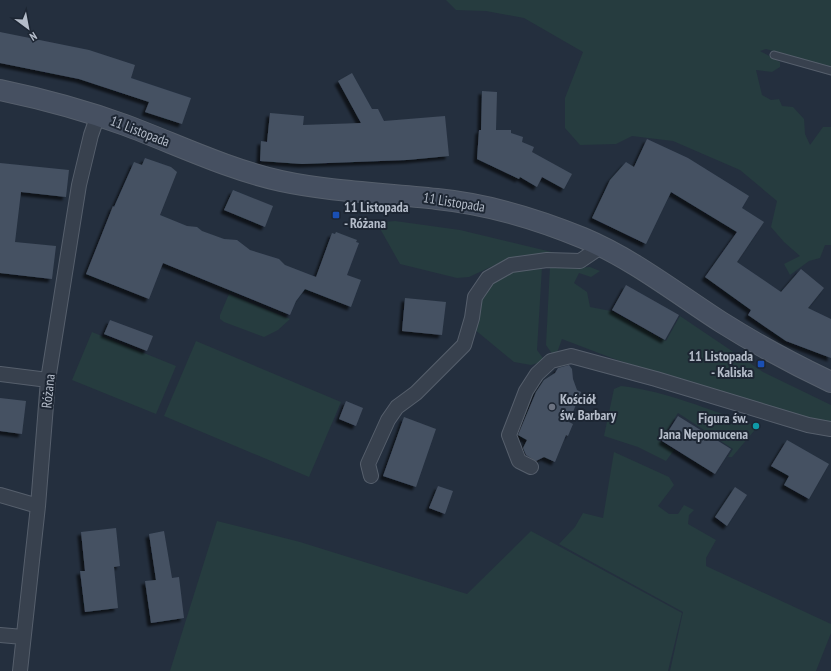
<svg xmlns="http://www.w3.org/2000/svg" width="831" height="671" viewBox="0 0 831 671" font-family="'PT Sans Narrow',sans-serif">
  <defs>
    <filter id="shadow"><feDropShadow dx="-3.5" dy="3.5" stdDeviation="1" flood-color="#0009"/></filter>
  </defs>
  <rect width="100%" height="100%" fill="#242f3e"/>
  <path fill="#263c3f" d="M446,0H831V67L766,49L760,51L780,62V67L772,72L756,70L762,95L771,100L779,99L782,106L793,107L804,119L805,134L810,145L823,127H831V245H825L820,258L809,261L790,275L784,264L800,256L784,242L771,227L777,201L740,170L673,141L632,136L616,144L580,145L565,128V98L583,52L524,18L486,11L456,10Z
    M395,221L460,230L564,255H524L508,259L469,277L457,278L400,264L378,225L383,222Z
    M550,266L576,268L590,267L600,271L591,277L579,273L574,283L587,292L590,307L611,311L666,341L680,316L763,372L831,405V424L809,420L617,360L562,339L555,358L546,345Z
    M542,267L537,350L545,361L531,365L514,362L474,329C476,315 477,297 487,285C497,273 527,269 542,267Z
    M229,294L290,319L278,330L264,337L224,322L220,319V315Z
    M92,332L176,366L156,414L72,380Z
    M196,341L341,402L309,477L164,416Z
    M621,386C666,391 709,410 751,424L754,431L732,457H728L733,449L678,413L660,441L674,450L666,461L638,447L604,436L614,389Z
    M614,452L669,477L674,485L658,506L669,514H678L684,505L694,510L689,515L688,524L716,540L706,558V566L831,624V633L816,671H670L683,612L559,544L575,527L583,513L603,518Z
    M217,521L300,542L467,594L531,531L682,613L668,671H170Z"/>
  <path fill="#455162" filter="url(#shadow)" d="M0,32L89,50L135,65L131,78L191,98L182,124L145,112L149,102L79,79L0,63Z
    M352,73L372,109H378L384,121L445,116L449,156L407,160L302,164L260,161L261,141L267,142L270,113L304,116L303,125L361,123L338,81Z
    M482,91L497,92L496,130H511V133L523,137L522,142L534,147L532,152L572,174L564,189L542,177L537,187L520,177L519,179L477,159L479,130H481Z
    M647,139L688,158L749,196L742,208L764,222L737,262L781,292L801,269L824,288L808,308L831,319V358L786,341L748,315L751,310L705,277L737,232L671,192L646,244L592,218L610,180L626,162L634,167Z
    M145,158L171,167L177,172L160,215L187,226L197,227L202,231L224,239L237,240L250,250L279,259L285,265L316,277L332,233L335,234L336,232L357,240L356,242L359,243L347,275L361,280L351,307L305,289L296,301L290,315L163,263L149,299L86,274L113,206L114,207L134,162L142,165Z
    M0,163L69,170L66,197L21,192L15,242L56,246L52,279L0,273Z
    M233,190L273,206L265,227L224,210Z
    M626,285L679,315L665,340L612,310Z
    M405,298L446,302L442,335L402,331Z
    M110,320L153,336L147,351L104,334Z
    M569,365L572,369L573,379L577,390L581,392L569,422L573,424L568,436L566,435L555,462L544,457L536,461L526,455L523,448L527,440L518,435L536,392L544,380L555,373L558,368Z
    M0,398L26,401L22,434L0,431Z
    M346,401L363,408L356,426L339,419Z
    M678,416L731,449L715,474L662,441Z
    M404,417L436,429L416,487L383,476Z
    M787,440L829,464L809,499L784,485L789,476L771,466Z
    M438,486L453,491L445,514L429,508Z
    M735,487L747,495L727,526L715,517Z
    M116,528L120,566L114,567L118,608L85,612L80,571H85L81,532Z
    M164,531L172,578L179,577L184,618L151,623L145,581L156,580L149,534Z"/>
  <g fill="none" stroke-linecap="round" stroke-linejoin="round">
    <g stroke="#565f6c" stroke-width="9">
      <path id="lane" d="M774,55L831,71"/>
    </g>
    <g stroke="#565f6c" stroke-width="16">
      <path id="street" d="M0,374L48,380
        M531,467L519,461L509,435L526,391L537,374L551,361L571,356L656,379L808,425L831,429
        M371,476L368,464L388,420L397,407L416,393L464,345L472,318L475,297L488,278L511,265L547,260L580,261L602,246
        M0,495L38,506
        M0,635L23,637
        M20,671L38,506L48,380L79,185L91,135L98,115"/>
    </g>
    <g stroke="#565f6c" stroke-width="22">
      <path id="secondary" d="M0,90C43,99 84,110 125,125C176,144 227,169 281,181C332,192 385,193 437,199C487,204 537,219 583,238C633,259 676,293 721,322C756,344 793,364 831,382"/>
    </g>
    <use href="#lane" stroke="#38414e" stroke-width="7"/>
    <use href="#street" stroke="#38414e" stroke-width="14"/>
    <use href="#secondary" stroke="#465061" stroke-width="20"/>
  </g>
  <g fill="#1a4fb4" stroke="#1d2633" stroke-width="1.5">
    <rect x="332" y="211" width="8" height="8" rx="2"/>
    <rect x="757" y="360" width="8" height="8" rx="2"/>
  </g>
  <circle fill="#6b7280" stroke="#1d2633" stroke-width="1.5" cx="552" cy="407" r="4"/>
  <circle fill="#0f9aa8" stroke="#1d2633" stroke-width="1.5" cx="756" cy="426" r="4"/>
  <g text-anchor="middle" stroke-width="4" stroke-linejoin="round" paint-order="stroke">
    <g font-size="14" fill="#b4bcc9" stroke="#1d2633">
      <text transform="translate(140 131) rotate(21)" y="5">11 Listopada</text>
      <text transform="translate(454 202) rotate(9)" y="5">11 Listopada</text>
      <text transform="translate(48 391) rotate(-84)" y="5">Różana</text>
    </g>
    <g font-size="14" font-weight="bold" fill="#b4bcc9" stroke="#1d2633" text-anchor="start">
      <text x="344" y="212">11 Listopada<tspan x="344" dy="16">- Różana</tspan></text>
      <text x="753" y="361" text-anchor="end">11 Listopada<tspan x="753" dy="16">- Kaliska</tspan></text>
      <text x="560" y="404">Kościół<tspan x="560" dy="16">św. Barbary</tspan></text>
      <text x="748" y="423" text-anchor="end">Figura św.<tspan x="748" dy="16">Jana Nepomucena</tspan></text>
    </g>
  </g>
  <g transform="translate(28 28) rotate(148)" stroke="#1d2633" stroke-width="3" paint-order="stroke">
  <path d="M0-3L7 15L0 10L-7 15Z" fill="#b4bcc9"/>
  <text y="-6" font-size="11" font-weight="bold" text-anchor="middle" fill="#b4bcc9">N</text>
  </g>
</svg>
